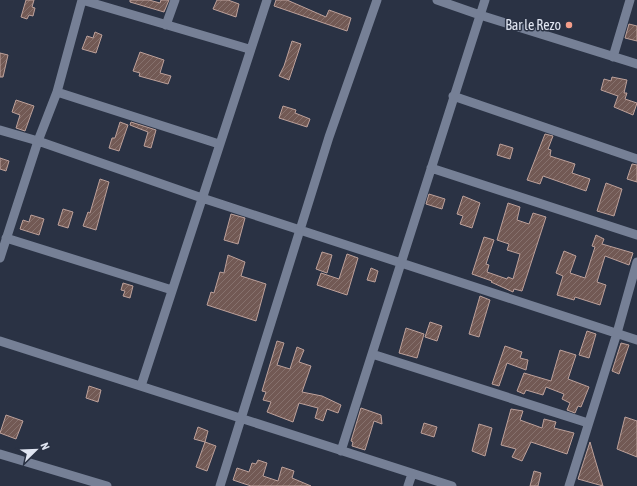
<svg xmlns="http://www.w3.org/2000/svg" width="637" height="486" viewBox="0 0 637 486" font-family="'Asap Condensed',sans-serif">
  <defs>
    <pattern id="building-hatch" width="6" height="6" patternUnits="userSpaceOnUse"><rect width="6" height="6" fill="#725954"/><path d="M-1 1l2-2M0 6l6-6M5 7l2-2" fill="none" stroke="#86716d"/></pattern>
  </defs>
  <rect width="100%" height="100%" fill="#2a3244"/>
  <path fill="url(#building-hatch)" stroke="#bda19b" d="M26,0H34L32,7L35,8L33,16L29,15L27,19L21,17Z
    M130,0H149L160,3L161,0H169L164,12L130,2Z
    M217,0H228L239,4L236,17L213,9Z
    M276,0H287L326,17L329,10L351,18L347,31L274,6Z
    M629,24L637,26V41L625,38Z
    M95,32L102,35L96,53L82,49L87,36L93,38Z
    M292,41L301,44L289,80L279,76L284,66Z
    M140,52L164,60L160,73L171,76L168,84L139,76L140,73L133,71Z
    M0,53L8,55L3,77H0Z
    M612,77L627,80L624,93H627L625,99L637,103L633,115L614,107L618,96L601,90L604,79L611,81Z
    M16,100L34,106L25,131L16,128L20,115L12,112Z
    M283,106L296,110L295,113L310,119L307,127L279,118Z
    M120,122L128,125L119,151L109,148L112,138H115Z
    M131,122L156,130L151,148L144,146L148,132L130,125Z
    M545,134L553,136L548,149L551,150L550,156L575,164L572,173L590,179L586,191L543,176L540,184L527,180Z
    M500,144L513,148L510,159L497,155Z
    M0,158L9,161L6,171L0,169Z
    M632,164L637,165V182L627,179Z
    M100,179L109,182L96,230L83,226L88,212L90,213Z
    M606,183L622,189L614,216L597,211Z
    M429,194L445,199L442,209L426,204Z
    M463,196L480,203L472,228L460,224L463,216L457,214Z
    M508,203L520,207L517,220L529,224L533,213L546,217L522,291L514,289L513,292L491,282L492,281L472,274L484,237L494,240L486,264L489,265L487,272L507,279L508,277L513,279L520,254L507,250L509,244L497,240Z
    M63,209L73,212L68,228L58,225Z
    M231,214L245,218L238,244L224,240Z
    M31,215L44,219L39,235L20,229L23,220L29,222Z
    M596,235L604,239L602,244L633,253L629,265L605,256L597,282L606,285L600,305L575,297L574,300L557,295L563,276L556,273L564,251L576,256L570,273L585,278L595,247L592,246Z
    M322,252L332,255L327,273L316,269Z
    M347,254L358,258L347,295L317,285L321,273L339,279Z
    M228,255L245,262L241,276L266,284L256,321L207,305L211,292L214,293L220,272L224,273Z
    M371,268L378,271L375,282L367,280Z
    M123,283L133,286L130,298L123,296L125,291L121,290Z
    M480,296L490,300L479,337L469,334Z
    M430,322L442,326L437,341L425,337Z
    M406,328L424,334L417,358L399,353Z
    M587,331L596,334L589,358L579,355Z
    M277,341L284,343L277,365L290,369L297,347L304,350L299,362L311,366L302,392L322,396L341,405L338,413L327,409L323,421L315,418L318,408L299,403L293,422L267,412L271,402L263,400L266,392L262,391Z
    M621,343L629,345L619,374L612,371Z
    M505,346L522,352L520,358L528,360L526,370L507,363L499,386L492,384Z
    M560,350L576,355L568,379L589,387L581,407L578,406L575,413L567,410L570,403L562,399L564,394L546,387L543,395L526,390L524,394L517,391L524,373L551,381Z
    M89,386L101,390L98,402L86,398Z
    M361,408L381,415L382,424L374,421L365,450L352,446L353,442L351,441Z
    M511,409L523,411L520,420L542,428L544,419L556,422L554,428L574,433L567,454L531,442L522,461L512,457L516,449L501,445Z
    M6,415L23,421L16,439L0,433Z
    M625,417L637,421V457L617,449Z
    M424,423L437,427L434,437L421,433Z
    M479,424L492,428L485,456L472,451Z
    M198,427L208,431L205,442L194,439Z
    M205,442L216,446L207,471L196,467Z
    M590,442L594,456L603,486L578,479Z
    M258,460L267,463L263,476L278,481L282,467L294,471L292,478L311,486H251L233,480L237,468L249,472L252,463L256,464Z
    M534,471L541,473L538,486H530Z"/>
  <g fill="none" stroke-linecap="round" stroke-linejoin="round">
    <path stroke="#768096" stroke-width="9" d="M82,0L249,49
      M437,0L480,15L637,64
      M166,25L175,0
      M613,57L630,0
      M57,92L219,144
      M453,96L637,159
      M0,130L38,141L202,198L637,340
      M431,168L637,235
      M6,238L172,290
      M0,258L38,141L57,92L82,0
      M0,341L452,486
      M372,354L588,423
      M141,386L267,0
      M341,451L485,0
      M0,454L107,486
      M220,486L329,137L377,0
      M408,486L412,474
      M569,486L617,333L637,262"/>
  </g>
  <circle fill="#f49e8a" stroke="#2a3244" stroke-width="1.5" cx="569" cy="25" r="4"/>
  <g text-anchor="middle" stroke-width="3" stroke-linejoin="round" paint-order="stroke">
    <g font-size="14" fill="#e0e5f1" stroke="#2a3244" text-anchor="end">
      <text x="561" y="30">Bar le Rezo</text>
    </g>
  </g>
  <g transform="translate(36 450) rotate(67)" stroke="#2a3244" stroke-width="3" paint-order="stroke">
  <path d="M0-3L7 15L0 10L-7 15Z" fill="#e0e5f1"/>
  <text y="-6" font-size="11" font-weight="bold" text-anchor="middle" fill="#e0e5f1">N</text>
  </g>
</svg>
